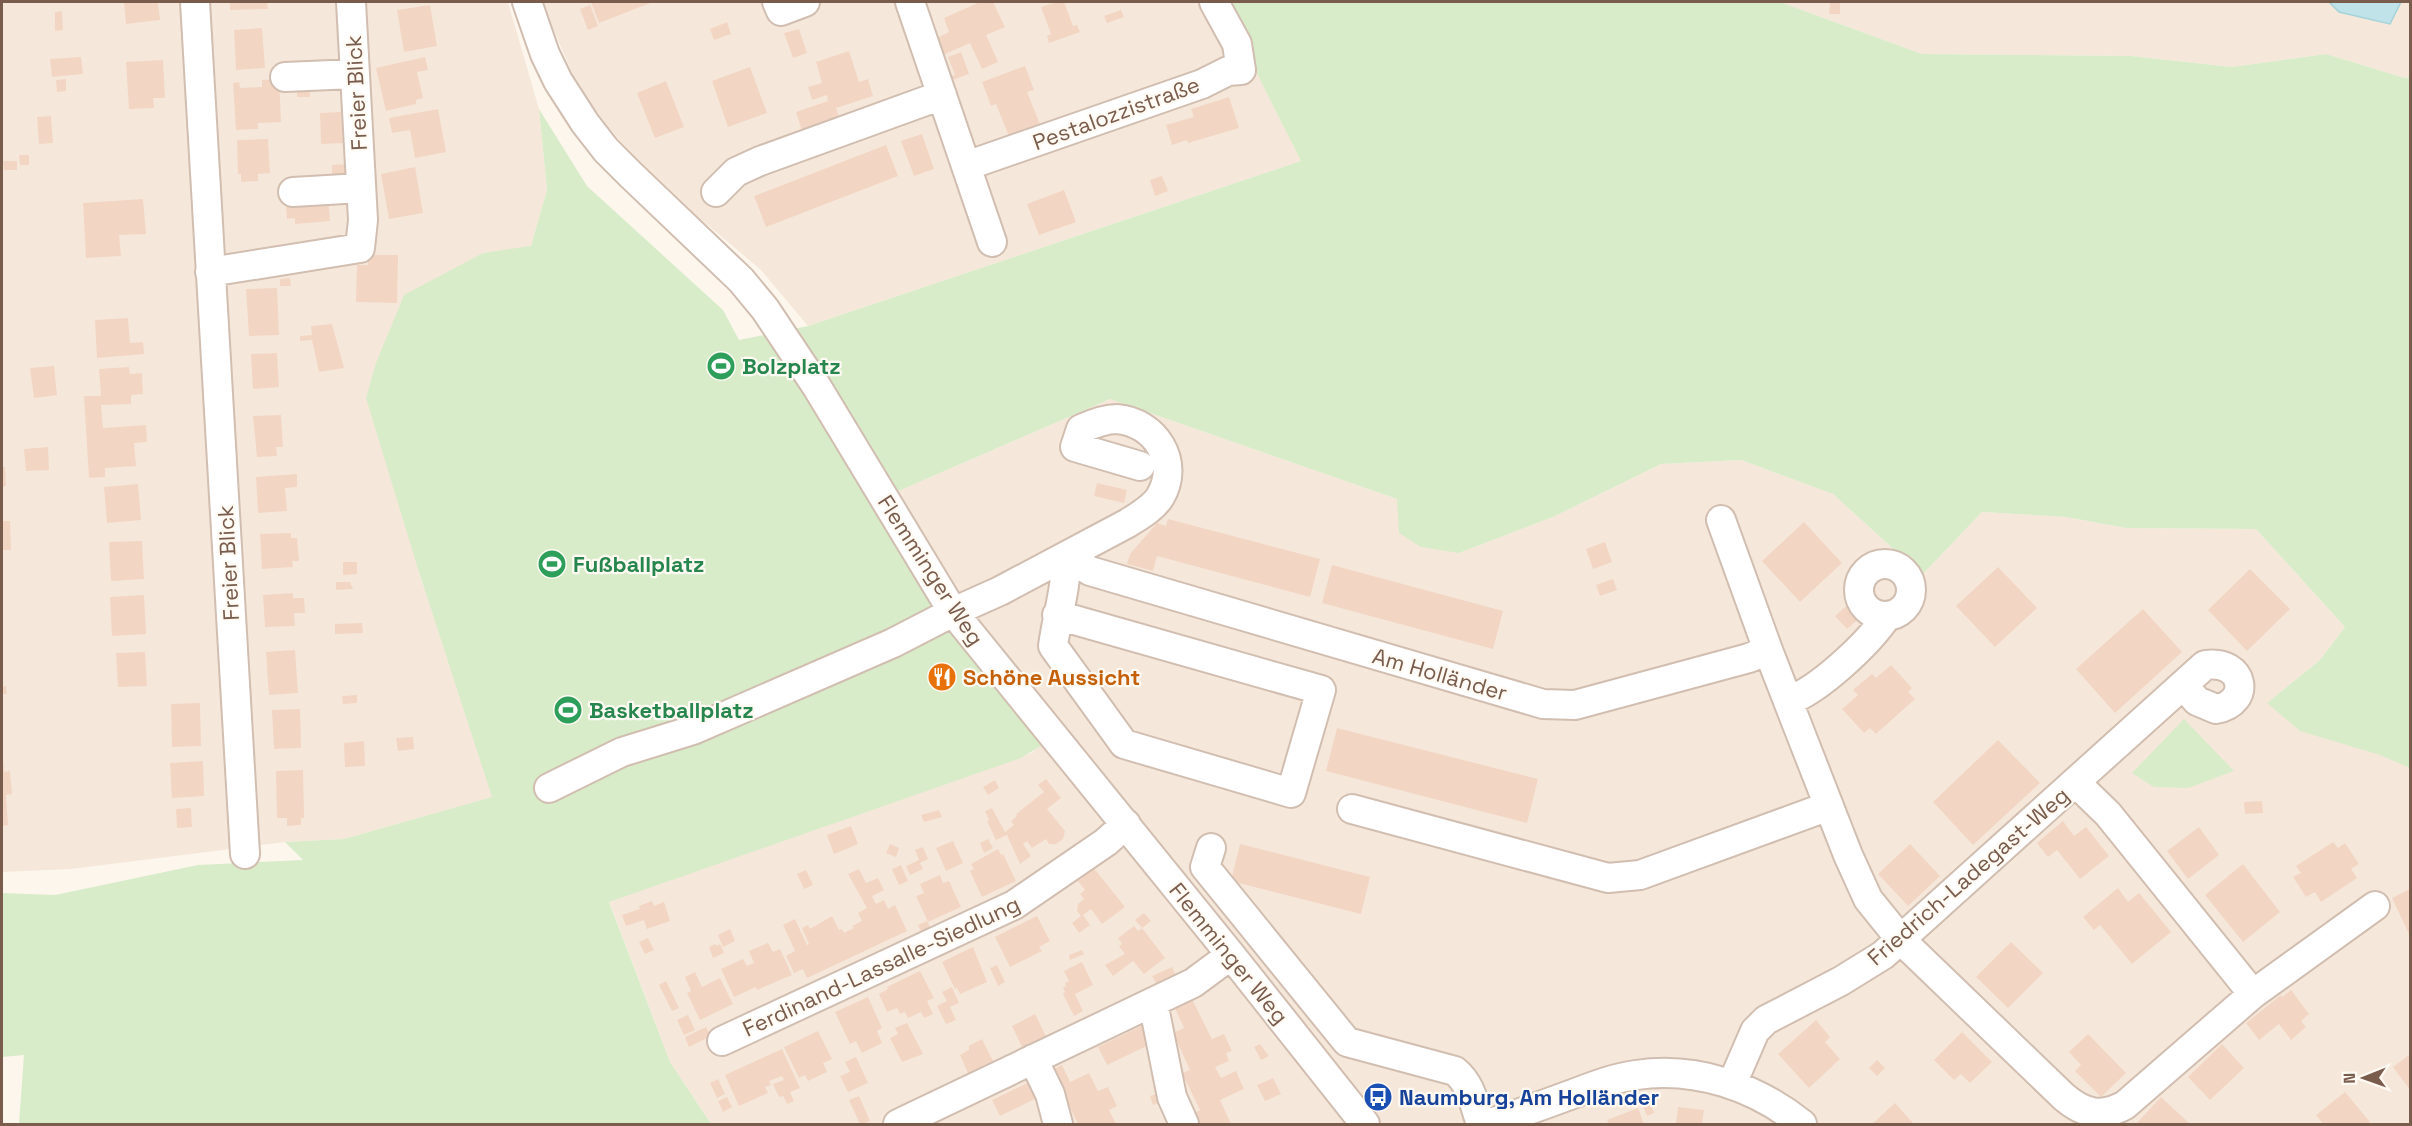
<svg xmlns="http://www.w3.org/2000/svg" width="2412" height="1126" viewBox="0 0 2412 1126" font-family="'Space Grotesk',sans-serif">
  <rect width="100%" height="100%" fill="#fdf6ec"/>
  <path fill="#f5e8da" d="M2,2H508L539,109L547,190L531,247L483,253L452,271L418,569L493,797L344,839L285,842L71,869L2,872Z
    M542,2H1207L1223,29L1258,74L1301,161L808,326L761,270L647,174L580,92Z
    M1780,2H2410V77L2405,78L2326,54L2232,67L2131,56L1922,54Z
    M1110,399L1397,499L1459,553L1553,517L1661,464L1741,460L1833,494L1922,575L1982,512L2066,517L2126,528L2256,529L2345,627L2320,660L2267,703L2410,768V1124H711L670,1062L609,901L1034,752L871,503Z"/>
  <path fill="#d8ecc9" d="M1221,2H1780L1922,54L2131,56L2232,67L2326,54L2405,78L2410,77V768L2380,755L2300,731L2267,703L2320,660L2345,627L2256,529L2126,528L2066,517L1982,512L1922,575L1833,494L1741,460L1661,464L1553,517L1459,553L1421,547L1399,533L1397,499L1110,399L871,503L1044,744L1021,758L609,902L670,1062L711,1124H19L24,1055L2,1057V893L55,895L198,865L303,860L285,842L344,839L492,797L418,569L366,398L376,363L404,295L483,253L531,246L547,190L539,109L587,186L723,310L739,340L808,326L1301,161Z
    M2184,719L2234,771L2188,788L2154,787L2132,773Z"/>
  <path fill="#bfe3e8" stroke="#a5d3da" stroke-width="1.5" d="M2329,2H2401L2390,24L2339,12Z"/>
  <path fill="#f3d5c3" d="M124,2H158L160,20L126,24Z
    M230,2H267L268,9L230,10Z
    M591,2H653L599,23Z
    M980,2H993L1005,27L986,35L998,62L982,69L970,43L943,55L937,38L949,32L944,18Z
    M1057,2H1064L1073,26L1077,25L1080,32L1049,43L1047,36L1051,34L1041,7Z
    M1830,2H1840V14H1829Z
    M430,5L437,46L404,52L397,10Z
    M590,5L598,26L588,30L580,9Z
    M1121,10L1124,17L1107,23L1104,16Z
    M62,11L63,30L55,31V12Z
    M727,22L731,34L714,40L710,29Z
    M262,28L265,68L236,70L234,30Z
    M799,29L807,53L793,58L784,33Z
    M849,51L859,82L868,79L873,96L836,108L841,122L803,134L796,112L828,101L827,95L812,100L808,87L822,83L816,62Z
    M961,52L969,74L949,81L948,77L955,75L948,57Z
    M81,57L83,74L52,77L50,59Z
    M425,57L428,70L417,72L423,98L416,100V104L386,111L376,68Z
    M163,60L165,98H153L154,108L129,109L126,62Z
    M1025,66L1034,90L1027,92L1042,129L1011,141L996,104L991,106L982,82Z
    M750,67L767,113L728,127L712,81Z
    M66,79V91L57,92L56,80Z
    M279,79L281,122L258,123V129L236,130L233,83L239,82L240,88L262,87V80Z
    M666,81L684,127L655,138L637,93Z
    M297,84H310V97H297Z
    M1229,97L1239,128L1188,143L1187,140L1172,145L1166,125L1194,117L1191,109Z
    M438,109L446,152L415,158L410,130L392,133L389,118Z
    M341,112L343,143L321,144L320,113Z
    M51,116L53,143L39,144L37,117Z
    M922,134L934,169L914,176L901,141Z
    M268,139L270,173L258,174V181L241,182V174H238L237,140Z
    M886,145L898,176L766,227L754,196Z
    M19,155H29V165H20Z
    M3,161H17V170H4Z
    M348,164L349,179L332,180V165Z
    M415,167L423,213L389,219L381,174Z
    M1162,176L1168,191L1155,196L1150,180Z
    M1064,190L1076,222L1039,235L1027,204Z
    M328,196L330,221L295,224V218L287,219L286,207L293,206V200Z
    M143,199L146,234L119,235L121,256L86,258L83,203Z
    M368,255H398L397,303L356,302L357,265H368Z
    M290,278L291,286H280V279Z
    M277,288L279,335L249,336L246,289Z
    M128,318L130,343L143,342L144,354L97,358L95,320Z
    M332,324L344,368L319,372L312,340L300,341V336L312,335L311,326Z
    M277,353L279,387L253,389L251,354Z
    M54,366L57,395L34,398L30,368Z
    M129,367L130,374L142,373L143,394L131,395V404L101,405L103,428L146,425L147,442L134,443L136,466L105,468V477L89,478L84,396H101L99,369Z
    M281,415L283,447H276L277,456L257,457L253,416Z
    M48,447L49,470L26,471L24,449Z
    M2,467H5L6,486L2,487Z
    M297,474V487L285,488L287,511L258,513L256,477Z
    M1097,483L1127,490L1124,503L1094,496Z
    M138,484L141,520L107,523L104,487Z
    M1168,519L1320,559L1310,597L1157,556L1153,571L1127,564L1130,554L1157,523L1166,526Z
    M2,521H10L11,550H2Z
    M1804,522L1842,563L1800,602L1762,561Z
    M291,533V538H297L299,561H292L293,567L262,569L260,534Z
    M142,541L144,579L111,581L109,542Z
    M1605,542L1612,562L1593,569L1586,549Z
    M343,562H357V574L343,575Z
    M1332,565L1503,611L1493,649L1322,603Z
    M1998,567L2037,608L1995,647L1956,606Z
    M2250,569L2290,609L2247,651L2208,610Z
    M1613,579L1617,590L1600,596L1596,585Z
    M336,582H350L353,589L336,590Z
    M293,593V598H304L305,613H294L295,626L265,627L263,595Z
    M144,595L146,634L112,636L110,597Z
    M1851,602L1863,615L1847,629L1835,616Z
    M2143,609L2182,652L2115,713L2076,669Z
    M362,623L363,633L335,634V624Z
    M295,650L298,693L269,695L266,652Z
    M145,652L147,686L118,687L116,653Z
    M1891,665L1912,688L1908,692L1915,699L1876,734L1870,728L1864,733L1842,709L1858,695L1853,690L1872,674L1876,678Z
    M6,686L7,694H2V687Z
    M357,695V703L343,704L342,696Z
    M200,703L201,746L172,747L171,704Z
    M300,709L301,748L274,749L272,710Z
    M1337,728L1538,779L1527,823L1326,771Z
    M413,737L414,749L398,751L396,738Z
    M1998,740L2040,783L1973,845L1933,802Z
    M364,741L365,766L345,767L344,743Z
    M2,759H3L4,772L10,771L12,794L6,795L8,825L2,826Z
    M203,761L204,796L172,798L170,763Z
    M303,770L304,818H301V825L287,826V818H277L276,771Z
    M1046,779L1061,798L1047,809L1065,831L1063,839L1056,844H1049L1046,839L1032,848L1027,841L1023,844L1031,856L1020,864L1007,835L996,840L987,821L989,820L985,811L992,808L1005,832L1014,825L1011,821L1017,816L1016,814L1044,792L1038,785Z
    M995,780L999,788L988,795L983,787Z
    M2262,801L2263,813L2245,814L2244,802Z
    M191,808L192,827L177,828L176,809Z
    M939,810L942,817L924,822L921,815Z
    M2063,821L2074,836L2086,827L2109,856L2080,879L2057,850L2048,857L2037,843Z
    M851,826L858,844L834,854L827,835Z
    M2199,827L2219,855L2188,879L2167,851Z
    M988,839L993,848L984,853L980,843Z
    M953,841L963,863L946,871L936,848Z
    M2333,842L2338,848L2345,843L2359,864L2351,869L2357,878L2321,902L2315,892L2306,897L2293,877L2301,873L2296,866Z
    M890,844L899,848L896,857L886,853Z
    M1240,844L1370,877L1361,914L1231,881Z
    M1910,844L1940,876L1908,906L1878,874Z
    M923,847L928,859L920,863L923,869L910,875L906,866L919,860L915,850Z
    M998,849L1001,855L1003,854L1016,881L982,897L970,871L974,869L971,864Z
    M2243,864L2280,912L2243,942L2205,895Z
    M901,865L908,881L899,885L892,869Z
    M1093,867L1125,907L1102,924L1091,909L1083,915L1090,925L1079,933L1072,923L1081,916L1077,911L1078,904L1084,899L1080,894L1085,890L1077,880Z
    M859,869L866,883L878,878L884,890L872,896L876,904L884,900L888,909L895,905L907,931L807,978L803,969L794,973L786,956L795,951L783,925L795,919L807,945L809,944L802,928L808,925L810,929L832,916L839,930L842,929L844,933L854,928L852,926L862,921L858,913L867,908L848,874Z
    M806,870L813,885L804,889L797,874Z
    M940,875L943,883L949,881L961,907L928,922L916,896L924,893L920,884Z
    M2118,888L2128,902L2139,893L2171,932L2132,964L2100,925L2094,930L2083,917Z
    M2410,889V936L2392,898Z
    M652,901L654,906L664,902L670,921L647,929L644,920L626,926L622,915L640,909L639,906Z
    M1144,913L1151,921L1142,928L1165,958L1144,974L1133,961L1113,976L1105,965L1125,954L1119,946L1122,944L1118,938L1134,926L1138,931L1142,928L1135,920Z
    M1037,916L1050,941L1039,947L1042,951L1010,967L995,937Z
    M927,921L932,931L923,936L918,925Z
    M730,929L735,941L723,947L718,935Z
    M648,938L654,950L645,954L639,942Z
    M2011,942L2043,973L2008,1008L1976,977Z
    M768,943L773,952L780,949L792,975L757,990L756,987L734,997L721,969L743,959L747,966L754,963L749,951Z
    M716,944L717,946L720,944L724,953L713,958L709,947Z
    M973,947L987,982L960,994L957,988L955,989L942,962Z
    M1082,950L1084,954L1070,960L1069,955Z
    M1082,962L1093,985L1075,994L1083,1011L1074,1016L1063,994L1065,992L1063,988L1066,986L1065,983L1069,981L1064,971Z
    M997,965L1005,982L998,986L990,968Z
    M1172,967L1176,976L1157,985L1152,976Z
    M920,971L934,998L927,1001L933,1014L924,1018L921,1012L908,1018L905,1012L900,1014L897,1008L887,1012L879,994L888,989L887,987Z
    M695,972L702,987L720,978L733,1004L700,1020L687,993L691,991L685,977Z
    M666,981L679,1008L672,1011L659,985Z
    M952,987L959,1003L950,1007L956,1020L946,1024L937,1006L947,1001L942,992Z
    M2291,990L2309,1014L2301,1021L2306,1027L2291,1040L2279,1024L2259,1040L2246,1023L2281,995L2282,997Z
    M868,997L882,1028L877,1031L882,1043L862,1053L856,1041L850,1044L835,1012Z
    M1192,999L1212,1039L1224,1034L1232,1051L1226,1053L1229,1061L1215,1067L1221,1078L1236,1071L1244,1089L1220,1100L1231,1124H1194L1190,1115L1200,1110L1182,1073L1190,1070L1173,1033L1184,1028L1175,1008Z
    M1035,1014L1046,1036L1022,1047L1012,1026Z
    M688,1015L695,1030L684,1035L677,1020Z
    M1816,1020L1830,1037L1825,1042L1840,1059L1809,1088L1778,1054Z
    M907,1023L923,1054L902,1062L890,1038L898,1034L895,1028Z
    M1146,1024L1155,1042L1107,1065L1098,1047Z
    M706,1027L711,1036L689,1047L685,1037Z
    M818,1031L832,1059L823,1063L827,1072L808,1081L805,1075L799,1078L784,1047Z
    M1962,1032L1992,1062L1970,1083L1961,1074L1954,1080L1934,1060Z
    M2088,1034L2126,1073L2101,1097L2075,1071L2081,1065L2069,1052Z
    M982,1039L993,1061L968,1073L960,1055L969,1050V1046Z
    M1260,1044L1269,1056L1261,1060L1254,1047Z
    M2222,1044L2244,1068L2210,1100L2188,1077Z
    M782,1049L800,1088L790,1092L794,1101L787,1104L783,1096L779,1097L773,1084L784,1080L782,1076L769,1081L771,1085L765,1087L768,1093L739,1106L725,1075Z
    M2409,1055L2410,1057V1090L2393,1067Z
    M856,1057L868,1083L848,1092L840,1076L850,1072L845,1062Z
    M1877,1060L1885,1068L1877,1076L1869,1068Z
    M1062,1065L1070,1082L1089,1073L1098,1091L1108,1087L1117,1106L1109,1110L1116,1124H1078L1052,1070Z
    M1273,1078L1281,1094L1265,1101L1257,1085Z
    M718,1079L725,1094L717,1098L710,1083Z
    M1036,1079L1043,1095L1000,1116L992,1100Z
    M1165,1081L1168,1101L1153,1105L1150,1096L1156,1094L1153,1086Z
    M2345,1092L2370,1122L2366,1124H2323L2316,1115Z
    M859,1096L870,1121L862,1124H860L849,1100Z
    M727,1097L732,1107L723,1112L718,1101Z
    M2161,1097L2190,1124H2136Z
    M1649,1101L1654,1113L1647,1116L1642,1104Z
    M1895,1103L1914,1124H1872Z
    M1678,1107L1704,1110L1702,1124H1676Z
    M1638,1108L1644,1124H1609L1607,1120Z"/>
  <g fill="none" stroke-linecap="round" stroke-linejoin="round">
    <g stroke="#d1beb0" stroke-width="32">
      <path id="minor" d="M195,2L245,854
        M527,2L545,54L558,81L585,123L606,150L631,175L741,280L765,309L817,387L953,612L1231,955L1365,1124
        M777,2L781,11L805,2
        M910,2L992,242
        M285,77L354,74
        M966,166L1202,84L1228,71L1241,70L1237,44L1214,2
        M293,192L361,188
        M716,192L736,172L760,161L942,95
        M210,272L360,248L363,220L351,2
        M1721,520L1768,650
        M1066,556L1090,571L1543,704L1575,705L1749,658L1768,650L1848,855L1868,899L1901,940L2064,1097C2084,1114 2102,1118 2125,1105L2253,994L2375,906
        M1859 590a26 26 0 1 1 52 0a26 26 0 1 1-52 0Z
        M1057,615L1321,690L1291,793L1124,744L1053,646C1057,616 1067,586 1066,556
        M1788,701C1819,690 1868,644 1887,616
        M2075,782L2108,814L2253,994
        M549,788L622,752L693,730L893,643L953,612L1000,591L1128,523C1139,516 1153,508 1160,497C1181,462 1155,422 1117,419C1104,419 1092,424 1081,429L1075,447L1140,466
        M1352,809L1608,878L1640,875L1829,806
        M1211,848L1205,867L1347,1042L1455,1071C1472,1085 1474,1105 1481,1124
        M1153,1002L1172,1097L1184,1124
        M722,1041L1014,905L1106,842L1126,824
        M1033,1059L1050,1094L1058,1124
        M1732,1084L1755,1031L1766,1020L1841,981L1883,955L2205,665C2245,659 2252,703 2216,709L2197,701L2184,686
        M898,1124L1193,983L1231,955
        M1488,1124C1515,1115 1543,1105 1570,1095C1591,1087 1613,1078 1636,1075C1696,1066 1756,1087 1802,1124"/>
    </g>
    <use href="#minor" stroke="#fff" stroke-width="28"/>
  </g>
  <defs>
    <g id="stadium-disc" transform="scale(1.5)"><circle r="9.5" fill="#2e9e5b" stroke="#fffaf3"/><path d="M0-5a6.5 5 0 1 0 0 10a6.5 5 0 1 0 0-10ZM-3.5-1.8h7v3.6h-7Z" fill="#fff"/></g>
    <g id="restaurant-disc" transform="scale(1.5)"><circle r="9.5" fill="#e8710a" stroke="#fffaf3"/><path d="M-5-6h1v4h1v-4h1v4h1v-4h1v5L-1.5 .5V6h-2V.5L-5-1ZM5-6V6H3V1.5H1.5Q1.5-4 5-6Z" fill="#fff"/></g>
    <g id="bus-disc" transform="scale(1.5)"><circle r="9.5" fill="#1a4fb4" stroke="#fffaf3"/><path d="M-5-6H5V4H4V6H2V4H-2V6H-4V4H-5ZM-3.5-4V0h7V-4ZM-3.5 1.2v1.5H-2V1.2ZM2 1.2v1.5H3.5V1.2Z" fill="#fff"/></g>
  </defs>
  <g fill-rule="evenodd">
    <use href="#stadium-disc" x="721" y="366"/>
    <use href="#stadium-disc" x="552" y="564"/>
    <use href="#restaurant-disc" x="942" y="677"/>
    <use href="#stadium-disc" x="568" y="710"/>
    <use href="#bus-disc" x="1378" y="1097"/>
  </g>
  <g text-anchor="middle" stroke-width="4.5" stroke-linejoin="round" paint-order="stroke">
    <g font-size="22" fill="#7a5c4d" stroke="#fffaf3">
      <text transform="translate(356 93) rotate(-93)" y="8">Freier Blick</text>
      <text transform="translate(1116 113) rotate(-20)" y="8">Pestalozzistraße</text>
      <text transform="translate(228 563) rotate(-93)" y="8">Freier Blick</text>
      <text transform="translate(931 570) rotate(57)" y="8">Flemminger Weg</text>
      <text transform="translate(1440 674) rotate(16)" y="8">Am Holländer</text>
      <text transform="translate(1968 876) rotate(-41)" y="8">Friedrich-Ladegast-Weg</text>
      <text transform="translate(1229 953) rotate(51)" y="8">Flemminger Weg</text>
      <text transform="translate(881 966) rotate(-25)" y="8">Ferdinand-Lassalle-Siedlung</text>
    </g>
    <g font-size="22" font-weight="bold" fill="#27864d" stroke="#fffaf3" text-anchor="start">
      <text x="742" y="374">Bolzplatz</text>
      <text x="573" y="572">Fußballplatz</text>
      <text x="589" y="718">Basketballplatz</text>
    </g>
    <g font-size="22" font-weight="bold" fill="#c56008" stroke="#fffaf3" text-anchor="start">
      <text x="963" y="685">Schöne Aussicht</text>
    </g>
    <g font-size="22" font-weight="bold" fill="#164399" stroke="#fffaf3" text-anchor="start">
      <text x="1399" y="1105">Naumburg, Am Holländer</text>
    </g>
  </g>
  <rect width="2412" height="1126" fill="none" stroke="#7a5c4d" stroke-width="6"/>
  <g transform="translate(2364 1078) rotate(269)" stroke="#fffaf3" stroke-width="4.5" paint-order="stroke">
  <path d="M0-4.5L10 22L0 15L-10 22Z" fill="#7a5c4d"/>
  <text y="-9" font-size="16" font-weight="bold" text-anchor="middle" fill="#7a5c4d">N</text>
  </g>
</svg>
